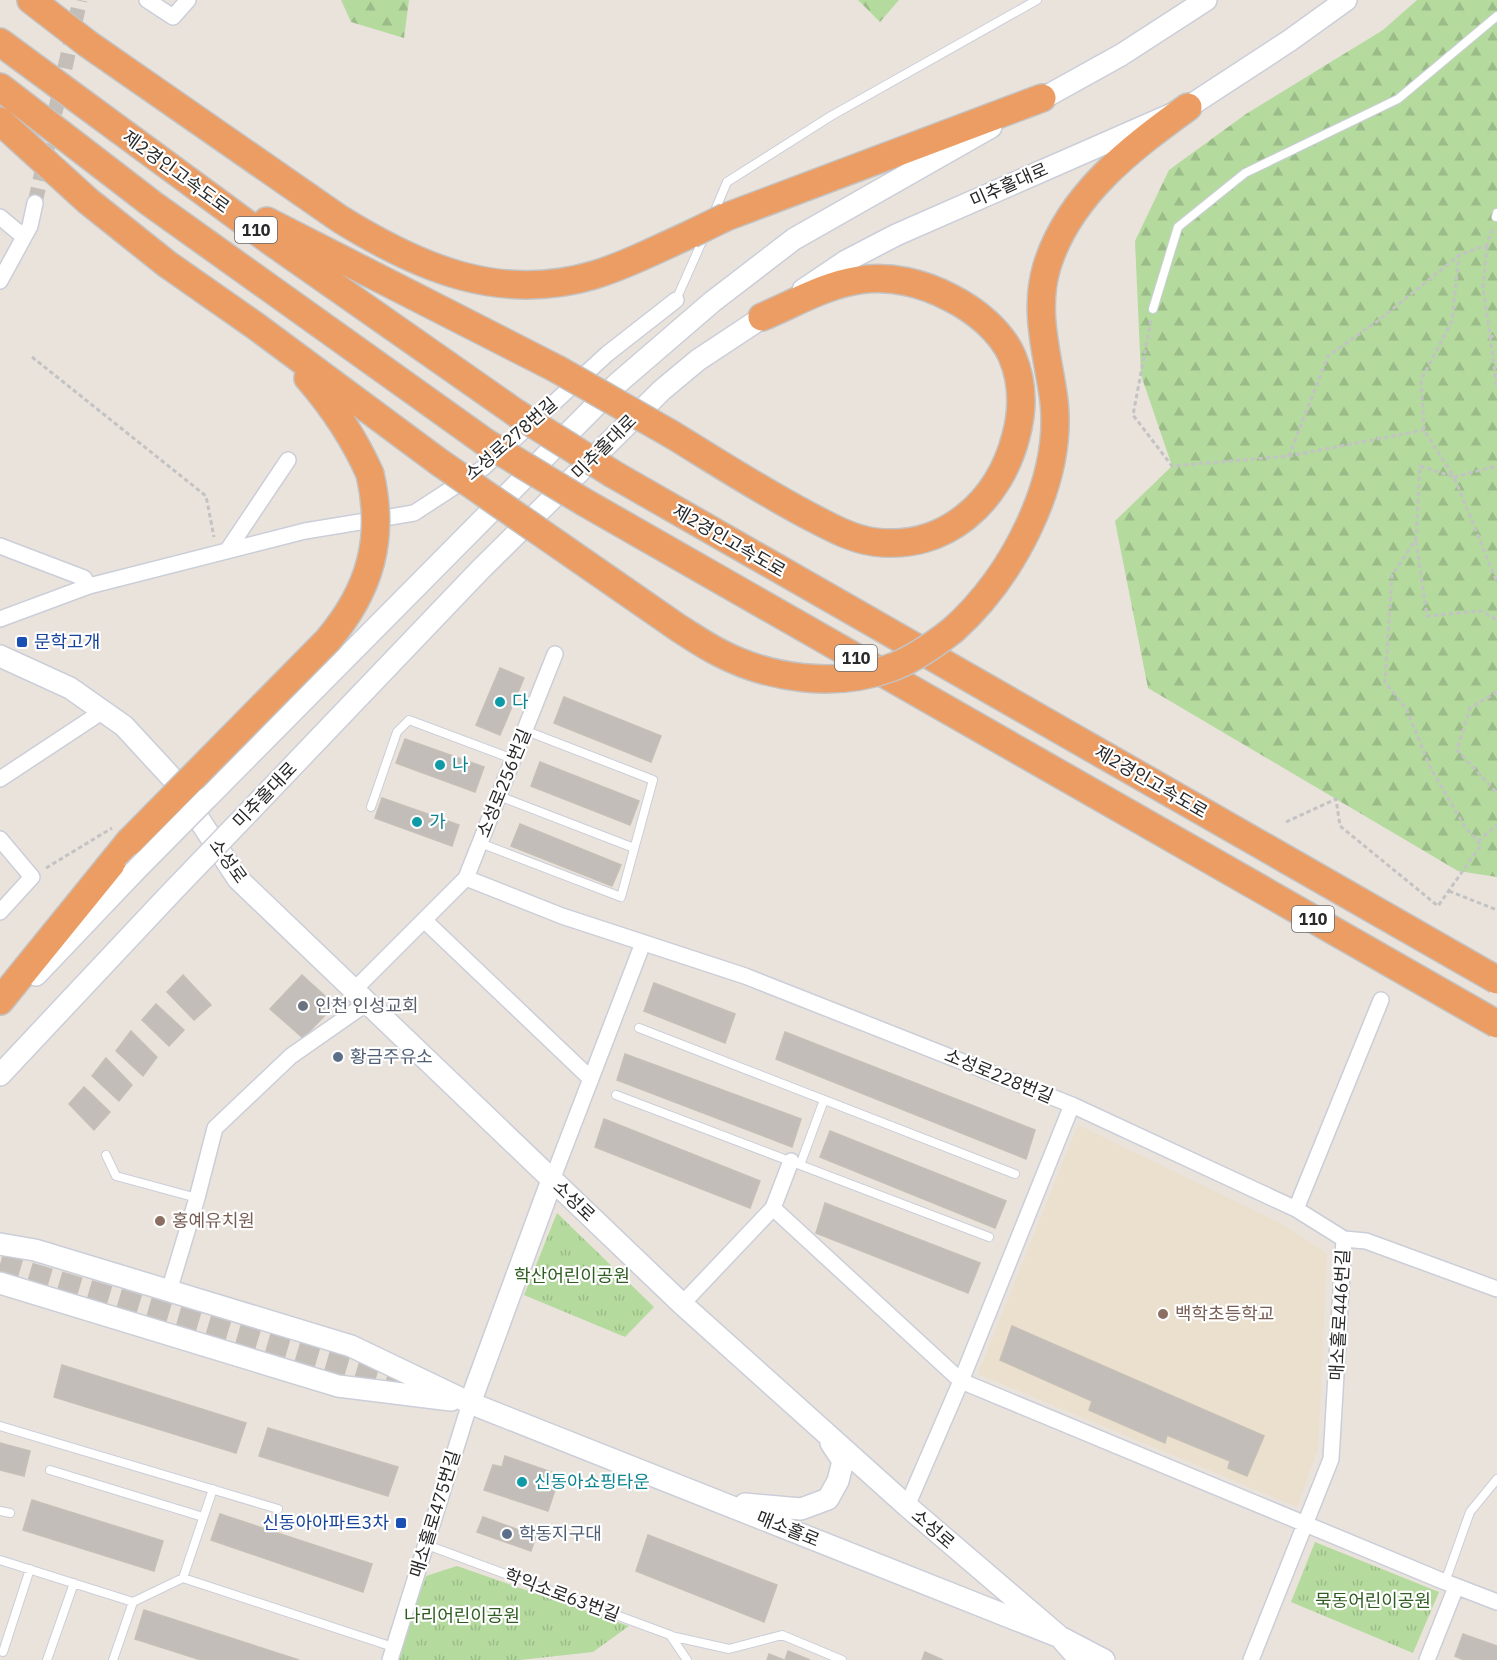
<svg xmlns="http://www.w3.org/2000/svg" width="1497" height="1660" viewBox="0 0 1497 1660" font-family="'IBM Plex Sans','Noto Sans KR',sans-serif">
  <defs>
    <pattern id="grass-tufts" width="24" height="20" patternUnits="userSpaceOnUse" patternTransform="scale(1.5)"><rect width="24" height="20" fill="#b4da9e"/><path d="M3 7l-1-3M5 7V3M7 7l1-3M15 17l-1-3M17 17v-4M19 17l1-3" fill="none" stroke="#9bbb88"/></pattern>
    <pattern id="forest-firs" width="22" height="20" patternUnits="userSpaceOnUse" patternTransform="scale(1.5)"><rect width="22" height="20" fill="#b4da9e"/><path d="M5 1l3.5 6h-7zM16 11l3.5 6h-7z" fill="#9bbb88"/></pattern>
  </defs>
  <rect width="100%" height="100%" fill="#eae3dc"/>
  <path fill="#eae0cd" d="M1078,1125L1280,1223L1327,1253L1318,1448L1297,1507L978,1374Z"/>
  <path fill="url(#grass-tufts)" d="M557,1213L654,1307L625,1337L524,1295Z
    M1315,1542L1439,1592L1413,1653L1291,1602Z
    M457,1566L629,1626L593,1652L520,1660H395L426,1576Z"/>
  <path fill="url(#forest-firs)" d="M341,0H409L404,38L351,22Z
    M858,0H899L880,22Z
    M1417,0H1497V877L1458,871L1148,688L1115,521L1172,466L1141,375L1135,241L1169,170L1246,114L1383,30Z"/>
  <path fill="#c2bdb9" stroke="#c5bfb6" stroke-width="1.5" d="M500,668L524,678L500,735L476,725Z
    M564,697L661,736L651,762L554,723Z
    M405,739L484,767L475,792L396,763Z
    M540,762L639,801L630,825L531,786Z
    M382,798L459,825L452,846L375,818Z
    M520,824L621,865L612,886L511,846Z
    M183,975L211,1005L194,1020L167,992Z
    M302,975L335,1005L303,1038L270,1009Z
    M654,983L735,1014L725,1043L644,1011Z
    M156,1004L184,1030L169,1046L142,1020Z
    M131,1031L157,1057L143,1076L116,1051Z
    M785,1032L1035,1130L1026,1159L776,1059Z
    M625,1054L801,1119L792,1147L617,1080Z
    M106,1058L132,1085L119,1101L92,1076Z
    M84,1087L110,1112L94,1130L69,1104Z
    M604,1119L760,1181L750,1208L595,1147Z
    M830,1131L1006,1201L995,1228L820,1157Z
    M825,1203L980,1263L968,1293L816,1233Z
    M1012,1326L1264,1436L1247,1476L1228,1468L1230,1461L1167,1435L1165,1443L1089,1410L1092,1401L1000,1360Z
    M62,1365L246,1423L236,1453L54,1397Z
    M268,1428L398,1467L388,1496L259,1456Z
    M0,1443L30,1451L24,1476L0,1470Z
    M505,1456L560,1475L548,1511L484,1490L493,1465L502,1467Z
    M32,1500L163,1541L154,1571L23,1530Z
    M220,1514L372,1564L363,1592L211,1540Z
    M483,1517L536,1536L531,1551L477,1532Z
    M648,1535L777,1585L764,1622L636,1571Z
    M144,1610L299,1660H201L135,1639Z
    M1463,1634L1497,1646V1660H1464L1455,1656Z
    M788,1651L810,1660H785Z
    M925,1652L943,1660H922Z
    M769,1654L784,1660H767Z"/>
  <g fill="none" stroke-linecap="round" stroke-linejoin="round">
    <path stroke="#c3beb8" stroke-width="15" stroke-dasharray="15 8" stroke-linecap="butt" d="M35,203L80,0"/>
    <path stroke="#c3beb8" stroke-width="21" stroke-dasharray="21 10" stroke-linecap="butt" d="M0,1264L431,1391"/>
    <g stroke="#cbced9" stroke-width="10">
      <path id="lane" d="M713,215L727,182L831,116L1037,0
        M1496,217L1497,213
        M676,300L704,237
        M1153,309L1178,227L1245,173L1398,99L1497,16
        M499,796L634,848
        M371,807L397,732L409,720L513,759
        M480,843L621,897L653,780L524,730
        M639,1028L1015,1174
        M616,1095L989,1237
        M106,1155L116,1176L197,1198
        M800,1165L824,1100
        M0,1426L278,1509
        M50,1470L203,1517
        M0,1511L10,1513
        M427,1545L670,1635L687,1660
        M0,1560L133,1602L183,1578L393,1647
        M183,1578L213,1489
        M1445,1582L1470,1512L1497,1479
        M671,1636L729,1649L782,1635L842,1660
        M3,1652L30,1569
        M47,1660L74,1583
        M113,1660L133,1602"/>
    </g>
    <g stroke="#cbced9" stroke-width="18">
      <path id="street" d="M147,0L173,17L188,0
        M0,217L24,237
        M0,281L30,226L35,203
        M0,546L84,578L89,586
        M227,551L288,460
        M0,619L89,586L305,531L414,513L483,468L607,354L676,300
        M0,779L103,711
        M0,839L32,877L0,912
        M466,878L562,916L745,976L1072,1105L1296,1209L1344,1239L1331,1459L1251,1660
        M424,920L591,1079
        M354,990L466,878L555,654
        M552,1180L643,943
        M773,1208L961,1381L1445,1582L1497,1602
        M1296,1209L1381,1000
        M1344,1239L1366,1241L1497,1289
        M169,1291L197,1198L215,1128L291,1056L367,1003
        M682,1304L773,1208L791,1161
        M907,1506L961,1381L1072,1105
        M390,1660L470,1403
        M1427,1660L1456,1587"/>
    </g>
    <g stroke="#cbced9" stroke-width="24">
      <path id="secondary" d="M1029,106L1121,55L1206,0
        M803,290L846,261L896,235L1188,107L1289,41L1346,0
        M0,656L70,688L124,726L172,778L238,879L682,1304L907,1506L1060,1637L1080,1660
        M207,798L618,383L712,302L794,239L991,127
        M244,817L479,571L662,390L698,360L775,309
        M36,975L133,873
        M0,1075L170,894
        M0,1244L35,1250L351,1346L470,1403L1060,1637L1104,1660
        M0,1283L338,1386L451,1400
        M470,1403L552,1180
        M745,1504L801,1509L828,1499L838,1481L843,1461L831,1443"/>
    </g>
    <g stroke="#c3c3c3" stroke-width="30">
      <path id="highway" d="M31,0L88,44L340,219C419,268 500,303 594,275C628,265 659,248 691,234
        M0,42L269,240L516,413
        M0,87L152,204L485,442
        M0,121L88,201L167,264L257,327L439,462
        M726,217L1042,98
        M267,221L557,369
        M308,378C334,408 354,438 370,474
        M671,434C717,462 763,492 811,517C830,527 852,539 874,542C945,551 999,502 1016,436C1023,410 1023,382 1012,356C1001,331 975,310 951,298C923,283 890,275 859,280C825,285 793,304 762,317
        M613,474L1151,782
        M584,502L1128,813
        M953,630C1012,577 1063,482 1054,401C1048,355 1033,312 1047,266C1069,195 1130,149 1188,107
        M0,1001L129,842"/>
    </g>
    <path stroke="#c3c3c3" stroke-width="3" stroke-dasharray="4.5 3" stroke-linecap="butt" d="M1492,229L1487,245L1459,255L1452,321L1421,380L1424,430L1454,477L1497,466
      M1487,246L1483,288L1490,336L1497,337
      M1151,320L1133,415L1172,466L1289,456L1424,430
      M1490,336L1497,388
      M32,357L206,496L214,537
      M1289,456L1328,356L1379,320L1458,256
      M1416,541L1427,616L1481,611L1497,620
      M1497,692L1470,708L1457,750L1497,793
      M1286,822L1336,799L1340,826L1438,906L1481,845L1465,827L1430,767L1407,710L1385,682L1392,576L1416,539L1420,466L1454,477L1497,582
      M1478,841L1497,825
      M46,868L112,828
      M1449,891L1497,910"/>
    <use href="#lane" stroke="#fff" stroke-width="8"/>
    <use href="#street" stroke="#fff" stroke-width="15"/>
    <use href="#secondary" stroke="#fff" stroke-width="21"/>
    <use href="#highway" stroke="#ec9d64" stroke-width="27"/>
    <g stroke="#cbced9" stroke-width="24" stroke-linecap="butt">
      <path id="secondary-bridge" d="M133,873L207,798
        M170,894L244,817"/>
    </g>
    <g stroke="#c3c3c3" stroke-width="30" stroke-linecap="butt">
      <path id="highway-bridge" d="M691,234L726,217
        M557,369L671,434
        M516,413L613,474
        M485,442L584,502
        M439,462L680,629C693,637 706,646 720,653C770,679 836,688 890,668C913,660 934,645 953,630
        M1151,782L1497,980
        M1128,813L1497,1024
        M129,842L328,640C370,590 385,539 370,474"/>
    </g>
    <use href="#secondary-bridge" stroke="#fff" stroke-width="21"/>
    <use href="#highway-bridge" stroke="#ec9d64" stroke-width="27"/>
  </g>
  <g fill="#1a4fb4" stroke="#fff" stroke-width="2">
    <rect x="16" y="636" width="12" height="12" rx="3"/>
    <rect x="395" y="1517" width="12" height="12" rx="3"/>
  </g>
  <g fill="#0f9aa8" stroke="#fff" stroke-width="2">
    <circle cx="500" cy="702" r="6"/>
    <circle cx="440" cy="765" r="6"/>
    <circle cx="417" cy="822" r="6"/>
    <circle cx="522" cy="1482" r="6"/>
  </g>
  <circle fill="#6b7280" stroke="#fff" stroke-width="2" cx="303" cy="1006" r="6"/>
  <g fill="#5c6f8a" stroke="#fff" stroke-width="2">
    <circle cx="338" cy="1057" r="6"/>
    <circle cx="507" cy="1534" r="6"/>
  </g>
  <g fill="#8d6e63" stroke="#fff" stroke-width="2">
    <circle cx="160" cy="1221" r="6"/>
    <circle cx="1163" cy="1314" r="6"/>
  </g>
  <g text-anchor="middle" stroke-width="4.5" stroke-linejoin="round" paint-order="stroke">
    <g fill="#fff" stroke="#696969" stroke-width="1.5">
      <rect x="235" y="217" width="42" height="26" rx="4.5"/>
      <rect x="835" y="645" width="42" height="26" rx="4.5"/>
      <rect x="1292" y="906" width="42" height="26" rx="4.5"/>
    </g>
    <g font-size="16" font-weight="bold" fill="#292929">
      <text x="256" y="236">110</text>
      <text x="856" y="664">110</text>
      <text x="1313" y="925">110</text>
    </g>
    <g font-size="18" fill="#292929" stroke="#fff">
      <text transform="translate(176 172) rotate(36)" y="6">제2경인고속도로</text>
      <text transform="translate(1009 185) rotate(-24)" y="6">미추홀대로</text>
      <text transform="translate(511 439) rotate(-41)" y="6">소성로278번길</text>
      <text transform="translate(604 447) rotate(-45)" y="6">미추홀대로</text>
      <text transform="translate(729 541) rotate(30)" y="6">제2경인고속도로</text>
      <text transform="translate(1151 782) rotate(30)" y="6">제2경인고속도로</text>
      <text transform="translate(504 783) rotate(-68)" y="6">소성로256번길</text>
      <text transform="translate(265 795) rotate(-46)" y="6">미추홀대로</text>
      <text transform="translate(228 861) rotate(54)" y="6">소성로</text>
      <text transform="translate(999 1076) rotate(22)" y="6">소성로228번길</text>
      <text transform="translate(574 1201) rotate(44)" y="6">소성로</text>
      <text transform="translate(1340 1315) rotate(-87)" y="6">매소홀로446번길</text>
      <text transform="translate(435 1514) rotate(-73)" y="6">매소홀로475번길</text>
      <text transform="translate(788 1529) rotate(22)" y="6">매소홀로</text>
      <text transform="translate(933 1529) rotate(41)" y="6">소성로</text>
      <text transform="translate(562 1595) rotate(20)" y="6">학익소로63번길</text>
    </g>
    <g font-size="18" fill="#164399" stroke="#fff" text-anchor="start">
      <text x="34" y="648">문학고개</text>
      <text x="389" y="1529" text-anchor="end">신동아아파트3차</text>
    </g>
    <g font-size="18" fill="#0d838f" stroke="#fff" text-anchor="start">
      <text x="512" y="708">다</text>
      <text x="452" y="771">나</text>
      <text x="429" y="828">가</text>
      <text x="534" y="1488">신동아쇼핑타운</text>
    </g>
    <g font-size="18" fill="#5b616d" stroke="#fff" text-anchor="start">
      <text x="315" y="1012">인천 인성교회</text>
    </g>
    <g font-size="18" fill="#4e5e75" stroke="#fff" text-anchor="start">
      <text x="350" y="1063">황금주유소</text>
      <text x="519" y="1540">학동지구대</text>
    </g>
    <g font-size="18" fill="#785e54" stroke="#fff" text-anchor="start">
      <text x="172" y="1227">홍예유치원</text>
      <text x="1175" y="1320">백학초등학교</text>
    </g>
    <g font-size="18" fill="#2f5d21" stroke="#fff">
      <text x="572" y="1282">학산어린이공원</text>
      <text x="1373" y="1607">묵동어린이공원</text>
      <text x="462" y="1622">나리어린이공원</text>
    </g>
  </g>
</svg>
